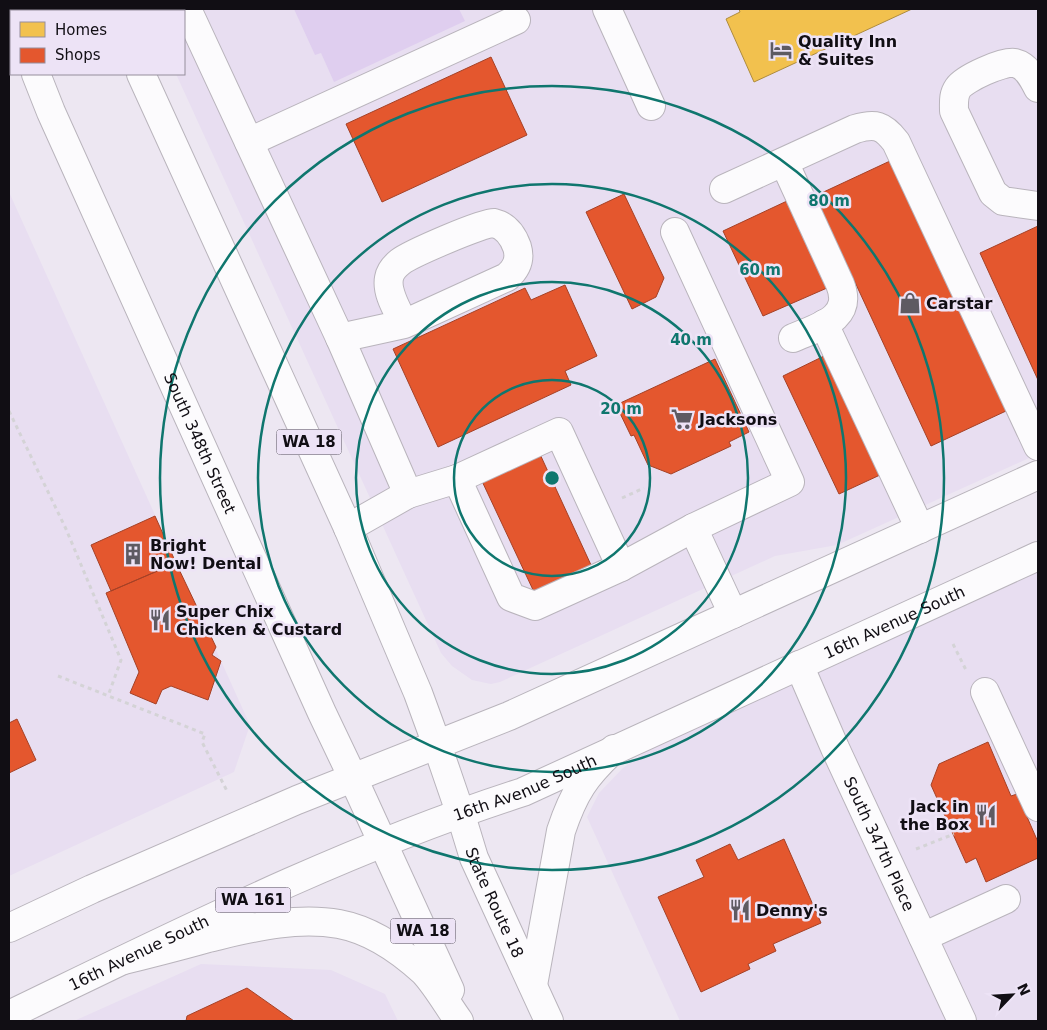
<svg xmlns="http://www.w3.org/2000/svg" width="1047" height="1030" viewBox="0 0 1047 1030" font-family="'DejaVu Sans',sans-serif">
  <rect width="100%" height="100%" fill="#ede7f2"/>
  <path fill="#e8def1" d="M146,9H1038V454L837,545L775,556L500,682L491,684L472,680L452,666L441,653L176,74H184V11H147Z
    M9,192L250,725L234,772L9,876Z
    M1038,572V1021H680L587,817L599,793L623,768L648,750Z
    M201,964L331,970L385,994L398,1021H74Z"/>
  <path fill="#dfceef" d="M294,9H459L465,21L334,82L321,53L315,55Z"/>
  <path fill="#f2c14e" stroke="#ae8b3d" d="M739,9H912L754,82L726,19L740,12Z"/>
  <path fill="#e4572e" stroke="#a54126" d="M491,57L527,135L382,202L346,124Z
    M890,161L1006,411L931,446L815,196Z
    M624,194L664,278L656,297L632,309L586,212Z
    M787,201L827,288L763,316L723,231Z
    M1038,226V380L980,253Z
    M565,285L597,356L565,371L571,385L438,447L393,349L525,288L531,300Z
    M824,356L880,475L839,494L783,376Z
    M715,359L749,432L729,442L731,446L671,474L648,465L634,435L631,436L616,405Z
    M539,452L591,565L534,592L481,479Z
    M155,516L176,563L111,591L91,545Z
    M176,563L216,647L212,655L221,661L208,700L171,686L162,690L156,704L130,693L139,672L106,593Z
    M17,719L36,760L9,773V723Z
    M988,742L1011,796L1017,794L1038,842V858L986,882L976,858L966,863L931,785L939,764Z
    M784,839L821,923L773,944L776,951L748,964L750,969L701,992L658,897L704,877L696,860L730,844L738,860Z
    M247,988L294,1021H186L187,1016Z"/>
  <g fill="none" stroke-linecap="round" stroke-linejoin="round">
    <g stroke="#b9b4bc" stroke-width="30">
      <g id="minor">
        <path d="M187,9L340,338L408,494L348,528"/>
        <path d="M607,9L651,106"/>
        <path d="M1038,88C1033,78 1027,66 1015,63C1003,61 965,78 958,88C953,95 954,102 954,111L993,193L1003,201L1038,206"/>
        <path d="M249,142L516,20"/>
        <path d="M784,162L840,284C854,319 818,327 793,338"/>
        <path d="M724,189L855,129C875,123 883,125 896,142L1038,446"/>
        <path d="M824,324L920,529"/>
        <path d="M340,338L404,324L507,277C516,269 521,260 517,247C513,236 506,226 494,223C484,222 410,254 400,262C395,266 390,272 389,278C386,293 398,311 404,324"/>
        <path d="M457,479L559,432L621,567"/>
        <path d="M408,494L457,479L511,597L535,606L621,567L693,528L790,482L675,232"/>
        <path d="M693,528L733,614"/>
        <path id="s1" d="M799,665L835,748L962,1021"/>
        <path d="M985,692L1038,807"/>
        <path d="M923,937L1006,899"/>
      </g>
    </g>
    <g stroke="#b9b4bc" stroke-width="30">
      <g id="major">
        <path d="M12,9L13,11"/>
        <path d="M112,9L113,11"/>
        <path id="s2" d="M36,74L51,112L322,713L353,778"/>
        <path d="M141,74L348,528L418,693L437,745"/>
        <path d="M9,928L92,889L297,800L509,716L1038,475"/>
        <path id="s3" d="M9,1015C177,934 345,849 523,792L1038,556"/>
      </g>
    </g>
    <g stroke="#b9b4bc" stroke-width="30">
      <g id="highway">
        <path id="s4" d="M437,745L460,812L474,858L549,1021"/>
        <path d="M353,778L450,990"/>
        <path d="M124,960C152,953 180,946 208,938C251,928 295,916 339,924C371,930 400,950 424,972C437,986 448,1006 459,1021"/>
        <path d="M533,985L561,831C574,792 585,776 614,749"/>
      </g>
    </g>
    <path stroke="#d4d3d6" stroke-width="3" stroke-dasharray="4 4" stroke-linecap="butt" d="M9,411L66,529L121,660L108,696
      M622,498L644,488
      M953,644L966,670
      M58,676L205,734L202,742L227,791
      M916,849L954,834"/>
    <use href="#minor" stroke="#fcfbfd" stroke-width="28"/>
    <use href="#major" stroke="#fcfbfd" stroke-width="28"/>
    <use href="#highway" stroke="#fcfbfd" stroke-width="28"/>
  </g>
  <g fill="none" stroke="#0f766e" stroke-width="2.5">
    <circle cx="552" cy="478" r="98"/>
    <circle cx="552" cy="478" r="196"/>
    <circle cx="552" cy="478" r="294"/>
    <circle cx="552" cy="478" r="392"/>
  </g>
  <defs>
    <g id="hotel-bare" transform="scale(1.725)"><path d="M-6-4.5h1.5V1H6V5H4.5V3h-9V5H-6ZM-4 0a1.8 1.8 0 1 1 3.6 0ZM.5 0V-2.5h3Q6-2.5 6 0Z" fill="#5e5a62" stroke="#ede3f6" stroke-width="2.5" paint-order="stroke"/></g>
    <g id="shop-bare" transform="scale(1.725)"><path d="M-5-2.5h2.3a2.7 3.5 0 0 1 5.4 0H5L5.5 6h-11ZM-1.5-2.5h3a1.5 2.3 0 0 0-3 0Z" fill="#5e5a62" stroke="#ede3f6" stroke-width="2.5" paint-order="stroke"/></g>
    <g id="supermarket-bare" transform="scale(1.725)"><path d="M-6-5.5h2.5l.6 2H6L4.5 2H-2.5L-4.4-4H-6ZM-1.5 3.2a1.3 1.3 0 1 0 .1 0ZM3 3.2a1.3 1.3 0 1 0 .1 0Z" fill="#5e5a62" stroke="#ede3f6" stroke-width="2.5" paint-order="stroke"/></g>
    <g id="building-bare" transform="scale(1.725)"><path d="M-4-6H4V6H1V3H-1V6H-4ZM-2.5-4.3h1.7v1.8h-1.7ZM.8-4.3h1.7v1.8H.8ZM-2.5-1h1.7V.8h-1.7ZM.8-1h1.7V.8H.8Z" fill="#5e5a62" stroke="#ede3f6" stroke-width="2.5" paint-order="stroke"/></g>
    <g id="restaurant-bare" transform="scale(1.725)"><path d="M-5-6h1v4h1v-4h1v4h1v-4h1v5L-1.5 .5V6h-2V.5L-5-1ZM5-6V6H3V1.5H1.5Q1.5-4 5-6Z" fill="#5e5a62" stroke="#ede3f6" stroke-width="2.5" paint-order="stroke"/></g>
  </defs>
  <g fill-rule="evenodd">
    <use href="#hotel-bare" x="781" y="50"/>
    <use href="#shop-bare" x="910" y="303"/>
    <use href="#supermarket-bare" x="682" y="419"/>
    <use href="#building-bare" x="133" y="554"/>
    <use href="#restaurant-bare" x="160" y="620"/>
    <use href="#restaurant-bare" x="986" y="815"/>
    <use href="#restaurant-bare" x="740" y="910"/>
  </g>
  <g text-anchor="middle" stroke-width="5" stroke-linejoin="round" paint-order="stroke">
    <g fill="#ede3f6" stroke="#534e58" stroke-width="1">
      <rect x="276.5" y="429.5" width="65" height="25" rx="4"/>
      <rect x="215.5" y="887.5" width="75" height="25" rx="4"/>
      <rect x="390.5" y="918.5" width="65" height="25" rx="4"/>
    </g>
    <g font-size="15" font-weight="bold" fill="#110e14">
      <text x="309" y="447">WA 18</text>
      <text x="253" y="905">WA 161</text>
      <text x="423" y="936">WA 18</text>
    </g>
    <g font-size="16" font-weight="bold" fill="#110e14" stroke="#ede3f6" text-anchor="start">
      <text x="798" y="47">Quality Inn<tspan x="798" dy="18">&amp; Suites</tspan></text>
      <text x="926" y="309">Carstar</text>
      <text x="699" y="425">Jacksons</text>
      <text x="150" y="551">Bright<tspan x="150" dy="18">Now! Dental</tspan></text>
      <text x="176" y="617">Super Chix<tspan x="176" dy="18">Chicken &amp; Custard</tspan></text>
      <text x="969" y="812" text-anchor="end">Jack in<tspan x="969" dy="18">the Box</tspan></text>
      <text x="756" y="916">Denny's</text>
    </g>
    <g font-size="16" fill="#110e14" stroke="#ede3f6">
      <text dy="6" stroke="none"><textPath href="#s2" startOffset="404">South 348th Street</textPath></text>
      <text dy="6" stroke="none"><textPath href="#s3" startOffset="969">16th Avenue South</textPath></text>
      <text dy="6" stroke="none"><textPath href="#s3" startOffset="564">16th Avenue South</textPath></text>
      <text dy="6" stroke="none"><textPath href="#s1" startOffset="196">South 347th Place</textPath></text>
      <text dy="6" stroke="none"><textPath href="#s4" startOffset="168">State Route 18</textPath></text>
      <text dy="6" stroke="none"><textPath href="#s3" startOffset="144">16th Avenue South</textPath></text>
    </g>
  </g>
  <circle cx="552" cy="478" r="8" fill="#0f766e" stroke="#ede3f6" stroke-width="2.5"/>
  <g font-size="15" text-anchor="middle" font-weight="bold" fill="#0f766e" stroke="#ede3f6" stroke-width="5" stroke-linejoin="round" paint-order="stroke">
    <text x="829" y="206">80 m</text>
    <text x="760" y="275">60 m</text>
    <text x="691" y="345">40 m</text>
    <text x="621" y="414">20 m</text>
  </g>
  <rect width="1047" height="1030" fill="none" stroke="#110e14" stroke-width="20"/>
  <rect x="10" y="10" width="175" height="65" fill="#ede3f6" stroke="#958e9c"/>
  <rect x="20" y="22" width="25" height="15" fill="#f2c14e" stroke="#958e9c"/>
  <text x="55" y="35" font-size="15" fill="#110e14">Homes</text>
  <rect x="20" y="48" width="25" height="15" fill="#e4572e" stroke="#958e9c"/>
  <text x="55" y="60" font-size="15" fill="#110e14">Shops</text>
  <g transform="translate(1012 995) rotate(65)" stroke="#ede3f6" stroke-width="4" paint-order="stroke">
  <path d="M0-4L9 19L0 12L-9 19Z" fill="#110e14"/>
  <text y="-8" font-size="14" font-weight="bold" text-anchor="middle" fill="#110e14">N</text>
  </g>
</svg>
